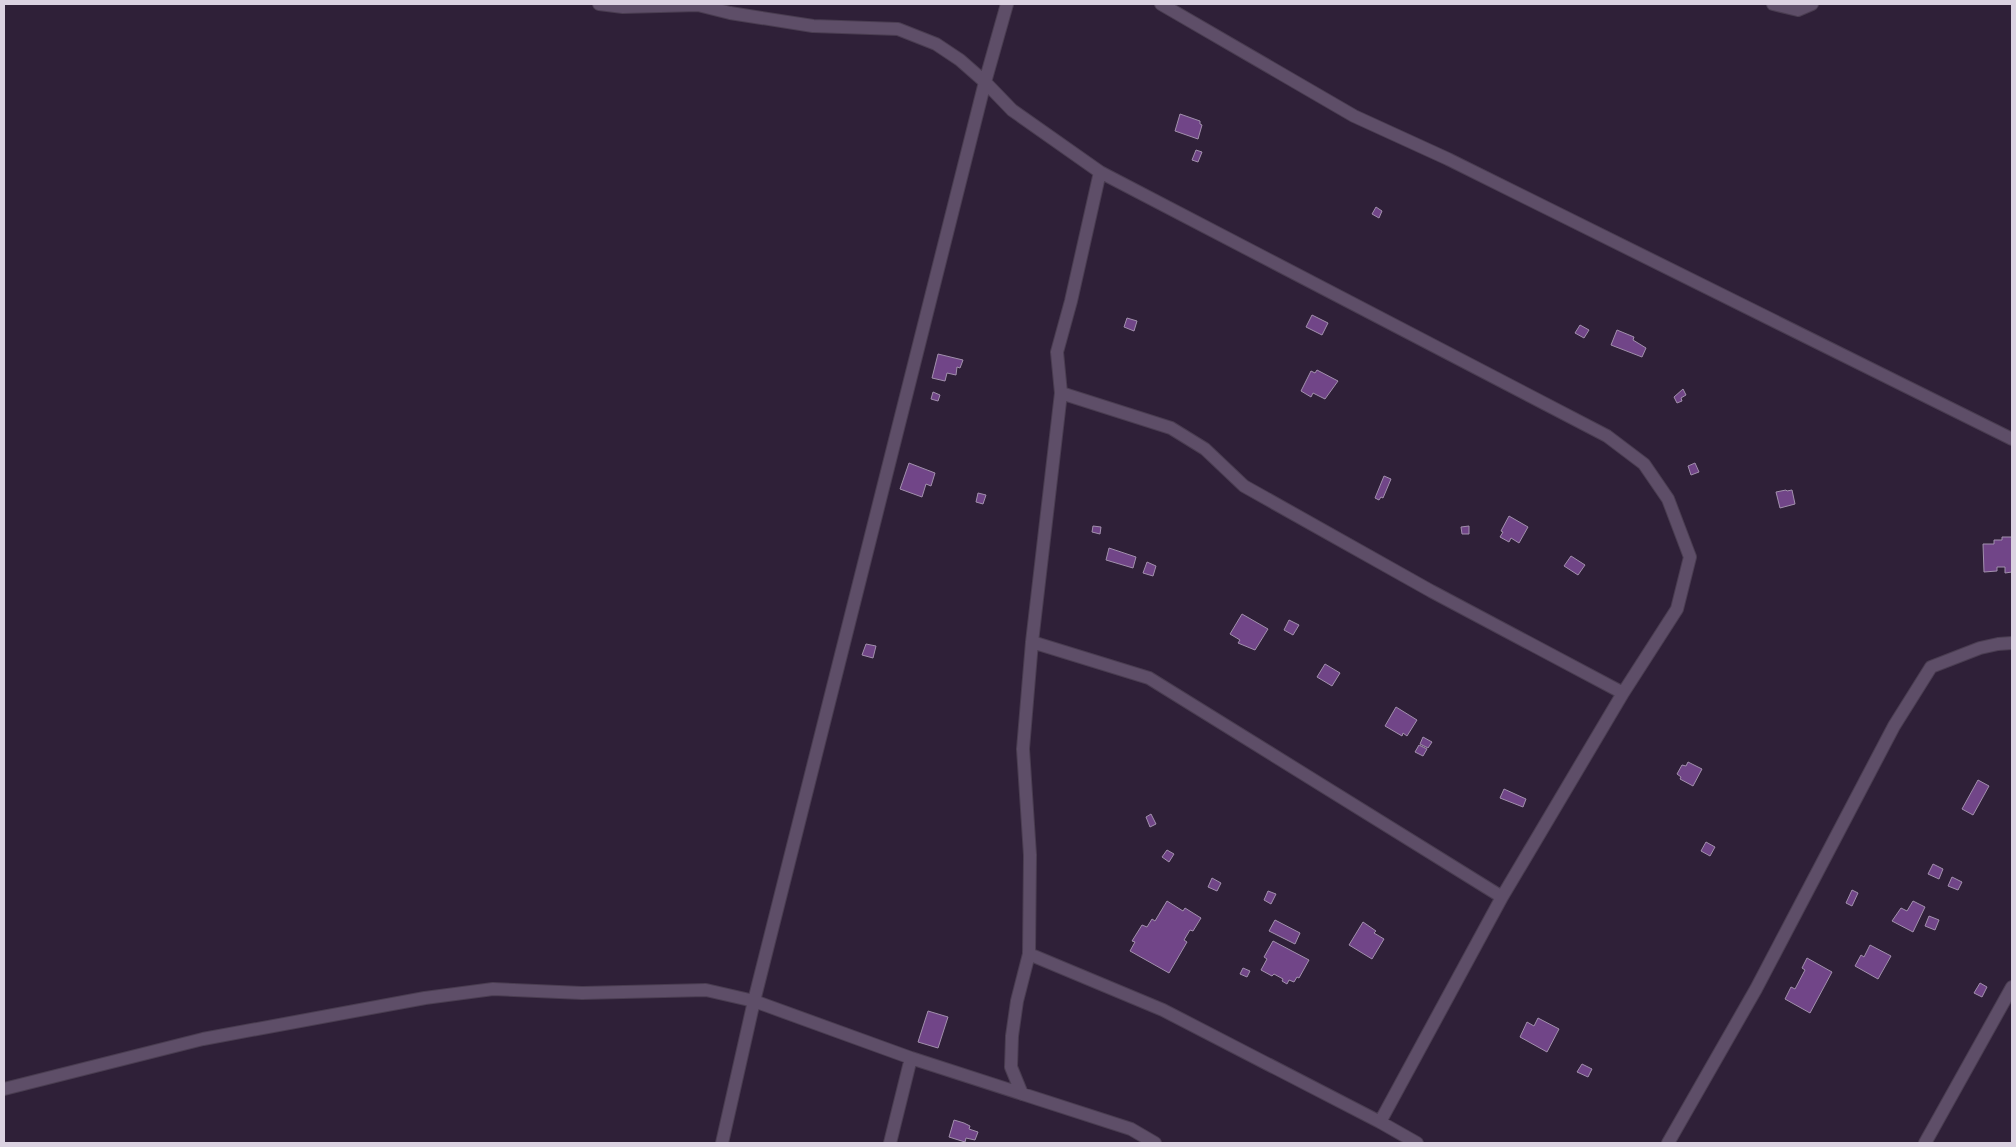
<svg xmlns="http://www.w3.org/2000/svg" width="2016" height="1147" viewBox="0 0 2016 1147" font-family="'Fira Sans',sans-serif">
  <rect width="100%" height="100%" fill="#2f2038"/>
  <path fill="#714588" stroke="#a290ad" d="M1180,114L1200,121V124L1202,125L1198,139L1175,131Z
    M1196,150L1202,152L1198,162L1192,160Z
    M1376,207L1382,211L1379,218L1372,214Z
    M1312,315L1328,323L1322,335L1306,327Z
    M1127,318L1137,321L1134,331L1124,327Z
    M1580,325L1589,330L1584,338L1575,333Z
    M1617,330L1634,337L1633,340L1646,348L1642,357L1611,345Z
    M938,354L963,360L960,368L957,367L956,375L947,373L945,381L932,378Z
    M1317,370L1338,381L1325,399L1313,393L1311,397L1301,391L1311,371L1315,373Z
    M1683,389L1686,395L1681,398L1682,401L1677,403L1674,397Z
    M933,392L940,395L938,401L931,399Z
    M909,463L935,473L931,486L926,484L922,497L900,489Z
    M1695,463L1699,472L1691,475L1688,466Z
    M1384,476L1391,479L1383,498L1381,497L1379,500L1375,498Z
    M1786,490L1787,491L1792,490L1795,504L1780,508L1776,492Z
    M978,493L986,495L983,504L976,502Z
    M1509,516L1528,527L1519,543L1511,538L1509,542L1500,537L1503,532L1501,531Z
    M1093,526L1101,527L1100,534L1092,532Z
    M1469,526V534H1462L1461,527Z
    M2002,537H2012V572L2005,573V567H1997V571L1984,572L1983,544H1994V540H2002Z
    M1109,548L1136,557L1133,568L1106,560Z
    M1571,556L1585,565L1578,575L1564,566Z
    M1147,562L1156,566L1153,576L1143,573Z
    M1242,614L1268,629L1255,650L1238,643L1240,640L1230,634Z
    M1289,620L1299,625L1293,635L1284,630Z
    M866,644L876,646L873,658L862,655Z
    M1325,664L1340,673L1332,686L1317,677Z
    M1396,707L1417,720L1407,736L1403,733L1402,736L1385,726Z
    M1423,737L1432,742L1428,748L1420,744Z
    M1419,745L1427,749L1423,756L1415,752Z
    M1688,762L1702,769L1693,786L1680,779L1681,777L1677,774L1682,765L1686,766Z
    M1978,780L1989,786L1973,815L1962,809Z
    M1504,789L1526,799L1523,807L1500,798Z
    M1151,814L1156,824L1150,827L1146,817Z
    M1706,842L1715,847L1710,856L1701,851Z
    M1167,850L1174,854L1169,862L1162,857Z
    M1933,864L1943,869L1939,879L1928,874Z
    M1952,877L1962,882L1958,890L1948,886Z
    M1212,878L1221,883L1217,891L1208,887Z
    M1852,890L1858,893L1852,906L1846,903Z
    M1268,891L1276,894L1271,904L1264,900Z
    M1167,901L1183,911L1185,908L1201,918L1193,931L1190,930L1184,940L1187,942L1169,973L1130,951L1135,942L1132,941L1142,925L1147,927L1152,919L1155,921Z
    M1913,901L1925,907L1913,932L1892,921L1901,908L1907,911Z
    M1929,916L1939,920L1935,930L1925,926Z
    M1275,920L1300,933L1295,944L1269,931Z
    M1363,922L1376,931L1374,933L1384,939L1372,959L1349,945Z
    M1273,941L1309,960L1299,978L1297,977L1294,982L1289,980L1287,984L1282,981L1283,979L1274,974L1272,976L1261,970L1267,959L1264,957Z
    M1870,945L1891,956L1878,979L1855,966L1861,955L1864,957Z
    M1807,958L1832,972L1810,1013L1785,999L1791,987L1795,989L1805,970L1802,968Z
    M1243,968L1250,971L1247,977L1240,974Z
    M1980,983L1987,987L1982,997L1974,993Z
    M928,1011L948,1017L938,1048L918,1042Z
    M1538,1018L1559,1029L1547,1052L1520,1037L1527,1022L1534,1026Z
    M1582,1064L1592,1069L1588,1077L1577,1072Z
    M954,1120L964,1123L970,1126L969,1129L978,1132L975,1140L966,1138L965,1142L949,1137Z"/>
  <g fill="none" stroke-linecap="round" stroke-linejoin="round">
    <g stroke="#4a3d51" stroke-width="14">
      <path id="minor" d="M599,4L623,7L698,5L730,13L813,26L898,29L936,44L960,60L985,82L1012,110L1100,172L1607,436L1644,464L1668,499L1690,557L1677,609L1623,693L1502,897L1380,1122
        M1161,4L1354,116L1448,159L2012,439
        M1773,4L1798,10L1812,4
        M1061,393L1171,428L1205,449L1244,486L1431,591L1623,693
        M1032,642L1149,678L1502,897
        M1029,954L1163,1010L1380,1122L1417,1143
        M4,1089L203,1039L425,998L493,989L582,993L706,990L754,1001L911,1058L1131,1129L1155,1143
        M1022,1094L1011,1067L1012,1036L1017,1001L1029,954L1030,855L1023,749L1032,642L1061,393L1057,352L1071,301L1100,172
        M722,1143L754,1001L985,82L1007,4
        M890,1143L911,1058
        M1668,1143L1756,989L1894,726L1931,667L1980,648L1998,644L2012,643
        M1925,1143L2012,987"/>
    </g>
    <use href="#minor" stroke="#5e4e68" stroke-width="12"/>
  </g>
  <rect width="2016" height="1147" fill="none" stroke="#dbd2e1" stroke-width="10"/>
</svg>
